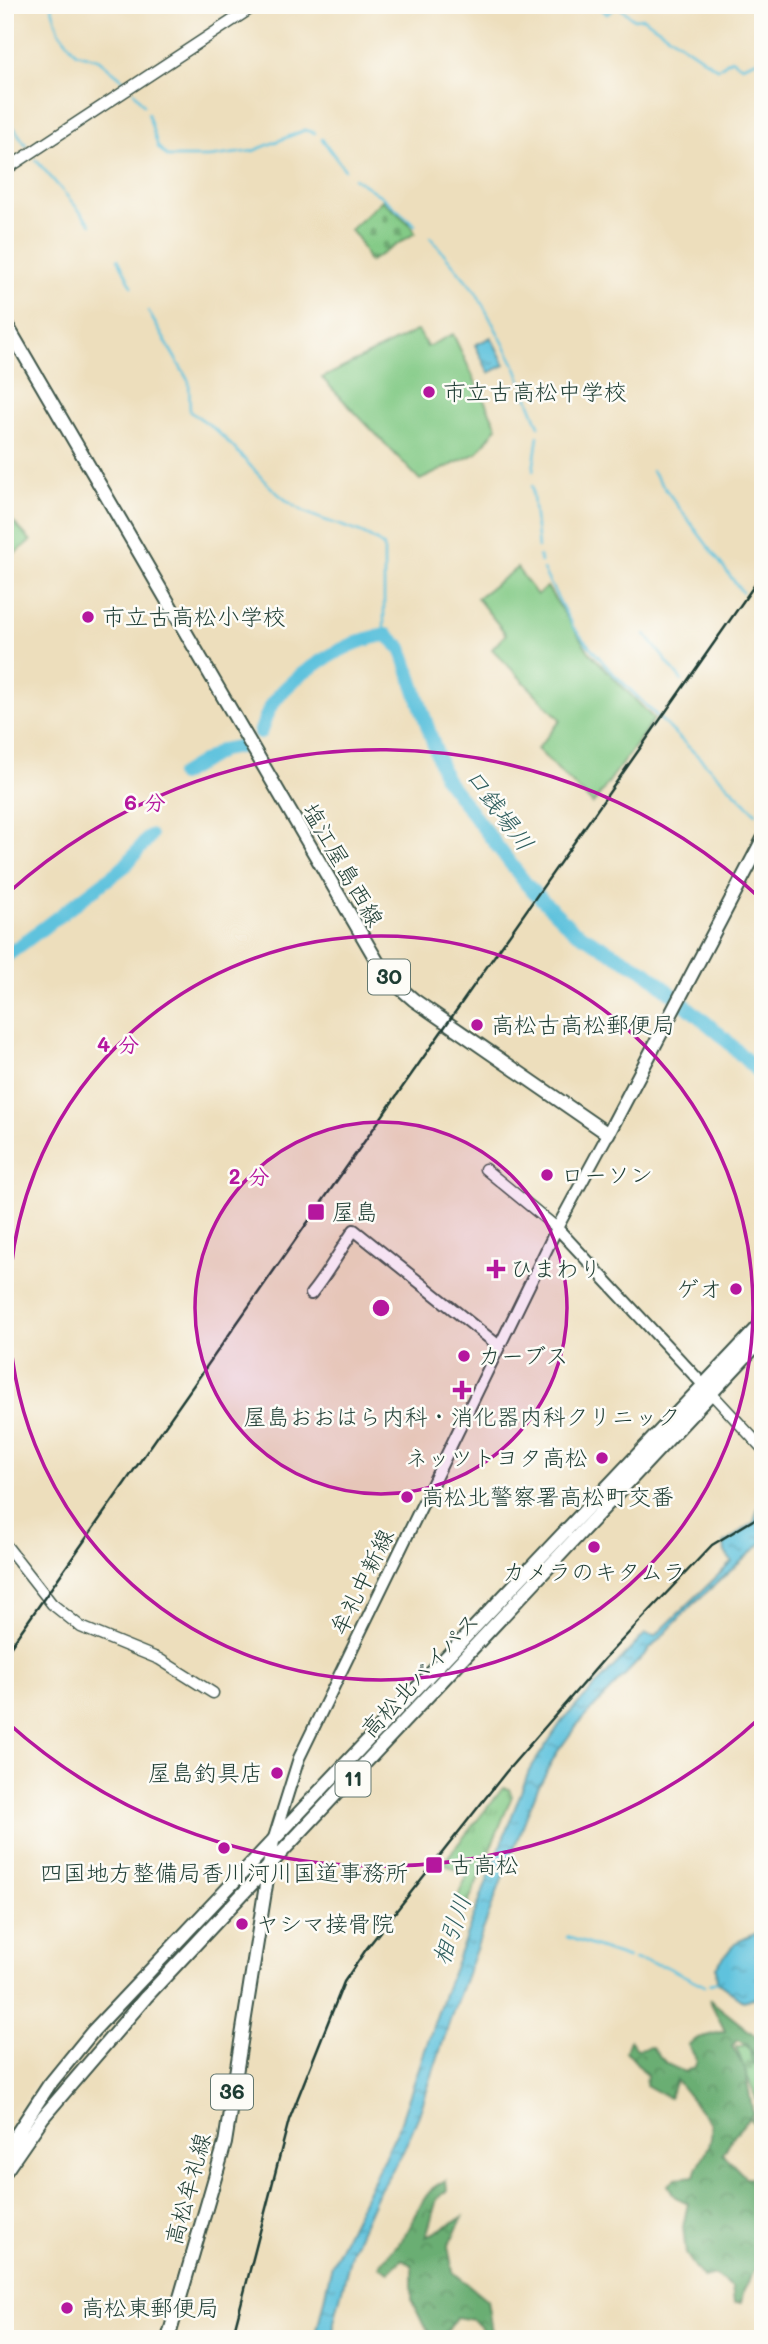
<svg xmlns="http://www.w3.org/2000/svg" width="768" height="2344" viewBox="0 0 768 2344" font-family="Mali,'Klee One',sans-serif">
  <defs>
    <pattern id="forest-crowns" width="20" height="18" patternUnits="userSpaceOnUse" patternTransform="scale(1.75)"><rect width="20" height="18" fill="#6aae73"/><path d="M2 6a3 3 0 1 1 6 0M12 15a3 3 0 1 1 6 0" fill="none" stroke="#578f5f"/></pattern>
    <pattern id="cemetery-stones" width="16" height="16" patternUnits="userSpaceOnUse" patternTransform="scale(1.75)"><rect width="16" height="16" fill="#83ca86"/><path d="M2 7V4a2 2 0 0 1 4 0v3zM10 15v-3a2 2 0 0 1 4 0v3z" fill="#6ba56e"/></pattern>
    <pattern id="park-tufts" width="24" height="20" patternUnits="userSpaceOnUse" patternTransform="scale(1.75)"><rect width="24" height="20" fill="#83ca86"/><path d="M3 7l-1-3M5 7V3M7 7l1-3M15 17l-1-3M17 17v-4M19 17l1-3" fill="none" stroke="#6ba56e"/></pattern>
    <pattern id="water-ripples" width="26" height="14" patternUnits="userSpaceOnUse" patternTransform="scale(1.75)"><rect width="26" height="14" fill="#5fc2dd"/><path d="M2 4q2-2 4 0t4 0M15 11q2-2 4 0t4 0" fill="none" stroke="#4e9fb4"/></pattern>
  </defs>
  <rect width="100%" height="100%" fill="#fdfcf7"/>
  <filter id="ink" filterUnits="userSpaceOnUse"><feTurbulence type="fractalNoise" baseFrequency=".0143" numOctaves="2"/><feDisplacementMap in="SourceGraphic" scale="14" xChannelSelector="R" yChannelSelector="G"/><feConvolveMatrix kernelMatrix="1 2 1 2 8 2 1 2 1" color-interpolation-filters="sRGB"/></filter>
  <filter id="wash" filterUnits="userSpaceOnUse"><feTurbulence type="fractalNoise" baseFrequency=".00686" numOctaves="4" result="noise"/><feDisplacementMap in="SourceGraphic" scale="28" xChannelSelector="R" yChannelSelector="G"/><feGaussianBlur stdDeviation="1.57" result="paint"/><feColorMatrix in="noise" values="0 0 0 0 0 0 0 0 0 0 0 0 0 0 0 0 0 1.4 0 .05"/><feComposite in="paint" operator="in"/></filter>
  <g filter="url(#wash)">
    <rect width="100%" height="100%" fill="#eddebc"/>
    <path fill="#83ca86" stroke="#51845d" stroke-width="2" d="M418,330L427,347L453,334L497,427L477,453L420,480L322,378Z
      M5,513L31,541L5,561Z
      M517,568L537,595L547,587L590,653L654,719L593,804L537,749L561,720L492,649L506,634L477,598Z"/>
    <path fill="url(#forest-crowns)" stroke="#447654" stroke-width="2" d="M709,1999L763,2042L762,2066L749,2063L753,2053L747,2044L737,2040L732,2046L745,2069L753,2114L734,2135L723,2154L746,2178L763,2179L762,2258L744,2289L741,2303H734L732,2288L715,2275L703,2278L686,2254L683,2227L688,2203L674,2196L668,2185L676,2178L695,2176C701,2153 714,2151 711,2124L676,2080L669,2098L646,2085L647,2075L626,2051L630,2040L637,2049L651,2047L667,2064L684,2072L695,2067L697,2060L688,2045L698,2038L725,2031Z
      M446,2180L447,2190L437,2199L426,2237L463,2217L448,2246L453,2272L487,2300L493,2339H480L482,2328L473,2320L456,2317L443,2339H435L424,2326L412,2301V2265L402,2259L389,2272L379,2266C386,2255 397,2247 404,2237C419,2215 420,2192 446,2180Z"/>
    <path fill="url(#cemetery-stones)" stroke="#51845d" stroke-width="2" d="M382,200L412,226L415,233L369,262L358,238L350,230Z
      M746,2045L751,2051L752,2064H763V2131L751,2120L761,2111L736,2047Z"/>
    <path fill="url(#park-tufts)" stroke="#51845d" stroke-width="2" d="M503,1788L509,1789L512,1796L467,1906L456,1901L467,1876L443,1863Z"/>
    <path fill="url(#water-ripples)" stroke="#3f8088" stroke-width="2" d="M491,337L505,365L489,373L475,345Z
      M763,1490L762,1543L692,1605L577,1725L556,1754L537,1790L502,1879L452,2014L419,2115L401,2156L377,2194L352,2250L334,2322L333,2339H315L332,2264L399,2127L444,1994L529,1771L562,1721L645,1634L655,1636L732,1562L725,1552L724,1544L754,1522Z
      M763,1930V1989L755,1998L743,2001L717,1982L716,1967L735,1943Z"/>
    <g fill="none" stroke-linecap="round" stroke-linejoin="round">
      <path stroke="#5fc2dd" stroke-width="2.5" d="M51,5L59,31L76,53L98,59L126,82
        M598,5L607,14L618,6L634,19L643,18L718,69L731,59L742,66L763,58
        M134,92L144,105
        M148,114L158,147L168,157H209L253,151L305,130L315,133
        M5,115L26,145
        M322,139L345,170
        M36,160L91,224
        M354,178L381,196L415,225
        M430,237L476,292L514,363L539,426
        M118,259L132,286
        M148,311L189,382L190,412C234,436 256,483 299,509C324,524 362,527 384,547V635
        M533,471L538,436
        M652,471L742,592
        M532,486L538,548
        M539,556L541,562
        M543,570L573,627L610,670L756,813
        M645,634L682,681
        M567,1937L628,1958
        M634,1959L665,1966L705,1986
        M710,1984L717,1982"/>
      <path stroke="#5fc2dd" stroke-width="14" d="M260,733C264,723 267,711 273,703C294,673 352,638 387,635L401,648L445,778L527,885L573,930L646,972L722,1036L763,1077
        M181,775L222,750L243,746
        M5,957L125,866L150,836"/>
    </g>
  </g>
  <g filter="url(#ink)">
    <g fill="none" stroke-linecap="round" stroke-linejoin="round">
      <g stroke="#3e5548" stroke-width="13">
        <path id="tertiary" d="M5,170L256,5
          M485,1169L557,1228
          M711,1393L763,1449
          M5,1544L52,1604L81,1627L159,1659L213,1693"/>
      </g>
      <g stroke="#3e5548" stroke-width="14">
        <path id="secondary" d="M557,1228L708,1390
          M311,1294C328,1273 339,1252 354,1230L499,1346
          M273,1841L299,1758L557,1228L608,1134"/>
      </g>
      <g stroke="#3e5548" stroke-width="16">
        <path id="primary" d="M5,322L377,961L392,981L414,1000L608,1134L763,839
          M168,2339L225,2143L273,1841"/>
      </g>
      <g stroke="#3e5548" stroke-width="16">
        <path id="trunk" d="M5,2152L49,2085L93,2031L763,1322
          M5,2172L43,2117L146,1997L763,1338"/>
      </g>
      <use href="#tertiary" stroke="#fff" stroke-width="10"/>
      <use href="#secondary" stroke="#fff" stroke-width="10"/>
      <use href="#primary" stroke="#fff" stroke-width="12"/>
      <use href="#trunk" stroke="#fff" stroke-width="12"/>
      <path stroke="#1f3d34" stroke-width="2.5" d="M5,1654L763,573
        M232,2339L289,2120L344,1982L367,1948L506,1772L605,1658L712,1545L763,1514"/>
    </g>
  </g>
  <circle cx="381" cy="1308" r="186" fill="#b5179e" fill-opacity=".12"/>
  <g fill="none" stroke="#b5179e" stroke-width="3.5">
    <circle cx="381" cy="1308" r="186"/>
    <circle cx="381" cy="1308" r="372"/>
    <path d="M762 1716A558 558 0 0 1 8 1723M8 893A558 558 0 0 1 762 900"/>
  </g>
  <g fill="#b5179e" stroke="#fdfcf7" stroke-width="2.5">
    <circle cx="429" cy="392" r="7"/>
    <circle cx="88" cy="617" r="7"/>
    <circle cx="477" cy="1025" r="7"/>
    <circle cx="547" cy="1175" r="7"/>
    <rect x="307" y="1203" width="18" height="18" rx="3.5"/>
    <path d="M492.5 1258.5h7v7h7v7h-7v7h-7v-7h-7v-7h7z"/>
    <circle cx="736" cy="1289" r="7"/>
    <circle cx="464" cy="1356" r="7"/>
    <path d="M458.5 1379.5h7v7h7v7h-7v7h-7v-7h-7v-7h7z"/>
    <circle cx="602" cy="1458" r="7"/>
    <circle cx="407" cy="1497" r="7"/>
    <circle cx="594" cy="1547" r="7"/>
    <circle cx="277" cy="1773" r="7"/>
    <circle cx="224" cy="1848" r="7"/>
    <rect x="425" y="1856" width="18" height="18" rx="3.5"/>
    <circle cx="242" cy="1924" r="7"/>
    <circle cx="67" cy="2308" r="7"/>
  </g>
  <g text-anchor="middle" stroke-width="5" stroke-linejoin="round" paint-order="stroke">
    <g fill="#fdfcf7" stroke="#62766e" stroke-width="2">
      <rect x="368" y="959.5" width="42" height="35" rx="5"/>
      <rect x="335.5" y="1761.5" width="35" height="35" rx="5"/>
      <rect x="211" y="2074.5" width="42" height="35" rx="5"/>
    </g>
    <g font-size="21" font-weight="bold" fill="#1f3d34">
      <text x="389" y="984">30</text>
      <text x="353" y="1786">11</text>
      <text x="232" y="2099">36</text>
    </g>
    <g font-size="23" fill="#1f3d34" stroke="#fdfcf7" text-anchor="start">
      <text x="443" y="400">市立古高松中学校</text>
      <text x="102" y="625">市立古高松小学校</text>
      <text x="491" y="1033">高松古高松郵便局</text>
      <text x="561" y="1183">ローソン</text>
      <text x="332" y="1220">屋島</text>
      <text x="510" y="1277">ひまわり</text>
      <text x="722" y="1297" text-anchor="end">ゲオ</text>
      <text x="478" y="1364">カーブス</text>
      <text x="462" y="1425" text-anchor="middle">屋島おおはら内科・消化器内科クリニック</text>
      <text x="588" y="1466" text-anchor="end">ネッツトヨタ高松</text>
      <text x="421" y="1505">高松北警察署高松町交番</text>
      <text x="594" y="1580" text-anchor="middle">カメラのキタムラ</text>
      <text x="263" y="1781" text-anchor="end">屋島釣具店</text>
      <text x="450" y="1873">古高松</text>
      <text x="224" y="1881" text-anchor="middle">四国地方整備局香川河川国道事務所</text>
      <text x="256" y="1932">ヤシマ接骨院</text>
      <text x="81" y="2316">高松東郵便局</text>
    </g>
    <g font-size="23" fill="#1f3d34" stroke="#fdfcf7">
      <text transform="translate(343 865) rotate(60)" y="8">塩江屋島西線</text>
      <text transform="translate(362 1582) rotate(-64)" y="8">牟礼中新線</text>
      <text transform="translate(420 1675) rotate(-47)" y="8">高松北バイパス</text>
      <text transform="translate(188 2189) rotate(-75)" y="8">高松牟礼線</text>
    </g>
    <g font-size="24" font-style="italic" fill="#2f5e5e" stroke="#fdfcf7">
      <text transform="translate(499 810) rotate(53)" y="8">口銭場川</text>
      <text transform="translate(452 1930) rotate(-71)" y="8">相引川</text>
    </g>
  </g>
  <circle cx="381" cy="1308" r="10" fill="#b5179e" stroke="#fdfcf7" stroke-width="3.5"/>
  <g font-size="21" text-anchor="middle" font-weight="bold" fill="#b5179e" stroke="#fdfcf7" stroke-width="5" stroke-linejoin="round" paint-order="stroke">
    <text x="145" y="810">6 分</text>
    <text x="118" y="1052">4 分</text>
    <text x="249" y="1184">2 分</text>
  </g>
  <rect width="768" height="2344" fill="none" stroke="#fdfcf7" stroke-width="28"/>
</svg>
